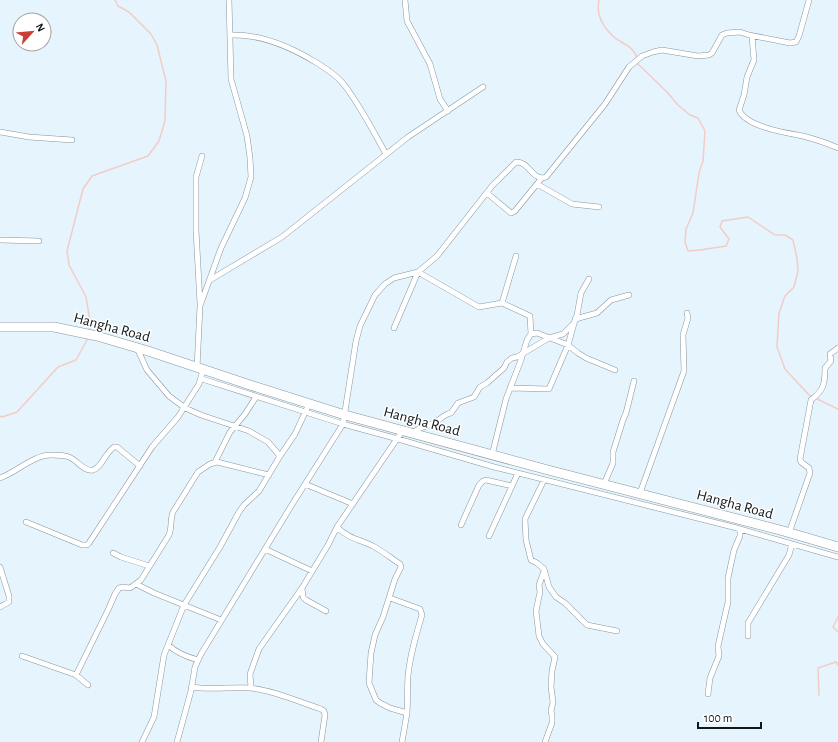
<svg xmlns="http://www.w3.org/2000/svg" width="838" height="742" viewBox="0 0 838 742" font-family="'Alegreya Sans',sans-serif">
  <rect width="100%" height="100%" fill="#e5f4fd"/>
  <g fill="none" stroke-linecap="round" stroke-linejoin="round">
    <path stroke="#f4ccc6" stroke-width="1.5" d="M599,0C596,14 603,27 614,37C622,44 634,46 637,58
      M637,62L638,64L667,92L678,105L690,115L698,118L705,131L703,161L699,173L693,213L686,229L685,242L688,251L700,250L726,246L729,239L720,227L722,221L748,217L775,235H785L793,240L797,258L798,271L794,287L785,296L779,313L777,347L785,369L809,395L838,409
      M89,330L90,321L86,297L69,265L67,251L83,189L92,176L148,156L159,141L165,121L166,81L157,45L151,34L129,12L118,6L115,0
      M0,416L2,417L17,412L58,367L76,360L88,338
      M838,617L833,627L838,632
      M819,695L818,668L836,662L838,665"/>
    <g stroke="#88959e" stroke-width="6">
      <path id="street" d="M405,0L407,21L430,64L440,99L448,111
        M231,35C262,34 291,47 317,63C327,69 338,76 345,86C361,107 373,131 386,154
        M752,36L754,60L747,77L744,95L739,110C746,127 787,133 803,136C814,139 827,143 838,148
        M0,132L29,137L72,140
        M537,184L572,204L599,207
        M487,193L511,213L515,211L541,179
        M0,240L39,241
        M210,280L282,237L408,137L483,87
        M200,303L196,230V177L202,156
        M502,303L516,256
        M575,319L577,315L581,293L589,279
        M394,328L418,272L479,307L502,303L530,316L531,334
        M137,348L147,370L169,396L185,408L201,415L249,431L268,442L280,456
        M197,368L200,306L221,248L245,198L251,177L250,158L247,136L231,79L229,0
        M202,379L343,424L398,439L494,467L733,527L838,557
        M510,388L549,389L568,345L575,320L579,318L597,313L611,300L629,295
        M413,433C418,427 427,427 434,423C440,420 444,414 451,413L458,403L474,397L480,387L487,383L504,368L507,362L512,358L517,357L549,338L563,334L572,325
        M492,455L506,399L521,360L527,340L531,334L537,333L568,345L578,353L586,358L615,370
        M215,462L230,432L245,414L256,397
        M0,478C17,472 33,455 51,455C57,455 64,455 69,457C77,460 84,472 93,470C101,468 106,452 114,447H117L140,466
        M544,480L525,519L526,540L531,560L537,563L544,569L549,587L556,597L565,603L587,625L617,631
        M305,484L353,504
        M604,484L613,463V452L623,420L626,413L634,381
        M640,493L684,371L683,335L688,318L687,313
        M26,522L82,545H87L89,543L152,447L178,417L199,384L203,370
        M461,525L479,485L483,481L486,480L512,486
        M337,527C347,538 361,540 373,546C382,551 391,558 400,564L401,567L395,579L383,617L375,635L371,653L369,683L376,700L380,703L390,708L407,713L402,742
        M789,533L810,473L809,468L801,462L800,459L811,400C824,390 825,384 825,368L831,361L830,354L838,348
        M489,536L518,473
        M265,549L312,571
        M113,553L121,557L149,566
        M0,567L9,596V602L0,607
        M544,571L539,585L540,592L536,611L539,636L543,644L555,657L552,671L551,687L553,702L551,711L552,716V723L545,742
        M136,584L154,593L221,620
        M390,598L420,609L422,615C416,635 410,655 408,676C407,688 408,701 407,713
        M326,611L306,600L303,597L302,588L328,545L337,527L403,430
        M748,636V623L789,555L792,544
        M168,645C177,653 187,657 198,660
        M22,656L76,675
        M88,685L76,675L108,610L115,594L119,588L123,587L130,588L141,580L169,535C172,528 170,519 173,512L198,472L210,464L217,462L269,475
        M191,687C210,690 230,687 250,688C273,690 299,702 321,709L324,711L325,715L321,742
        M251,688L250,674L259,649L302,588
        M708,694L710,678L719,656L718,646L728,602V578L734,550L740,536V529
        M142,742L154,717L164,655L184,605L220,547L239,512L244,505L259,491L280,456L295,434L309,404
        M177,742L191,691L195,667L201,654L293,503L343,424L356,341L360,326L375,295L385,284L394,278L418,272L437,256L492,186L516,162C529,161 533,182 546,177L605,104L629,67L642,56L653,52L662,50L698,56L709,55L712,53L722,35L727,33L740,32L749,35L790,43L796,42L799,36L809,0"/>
    </g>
    <g stroke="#88959e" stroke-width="10">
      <path id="highway" d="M0,327H54L97,336L148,351L250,385L345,415L548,470L780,530L838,547"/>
    </g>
    <use href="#street" stroke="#fff" stroke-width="5"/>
    <use href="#highway" stroke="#fff" stroke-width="9"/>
  </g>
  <g text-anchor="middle" stroke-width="3" stroke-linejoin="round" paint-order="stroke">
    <g font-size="15" fill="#111619" stroke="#fff">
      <text transform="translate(112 327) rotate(15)" y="5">Hangha Road</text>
      <text transform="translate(422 421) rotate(15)" y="5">Hangha Road</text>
      <text transform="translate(735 504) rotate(15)" y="5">Hangha Road</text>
    </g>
  </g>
  <g transform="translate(32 32) rotate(63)"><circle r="19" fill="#ffffff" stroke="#a0a2a3"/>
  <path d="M0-3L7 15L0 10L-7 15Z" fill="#cb3d36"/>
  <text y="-6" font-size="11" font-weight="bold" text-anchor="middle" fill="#111619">N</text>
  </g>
  <path d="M698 722v6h63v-6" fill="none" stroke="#111619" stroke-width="2"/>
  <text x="704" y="722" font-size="12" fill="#111619" stroke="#ffffff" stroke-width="3" paint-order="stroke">100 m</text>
</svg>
